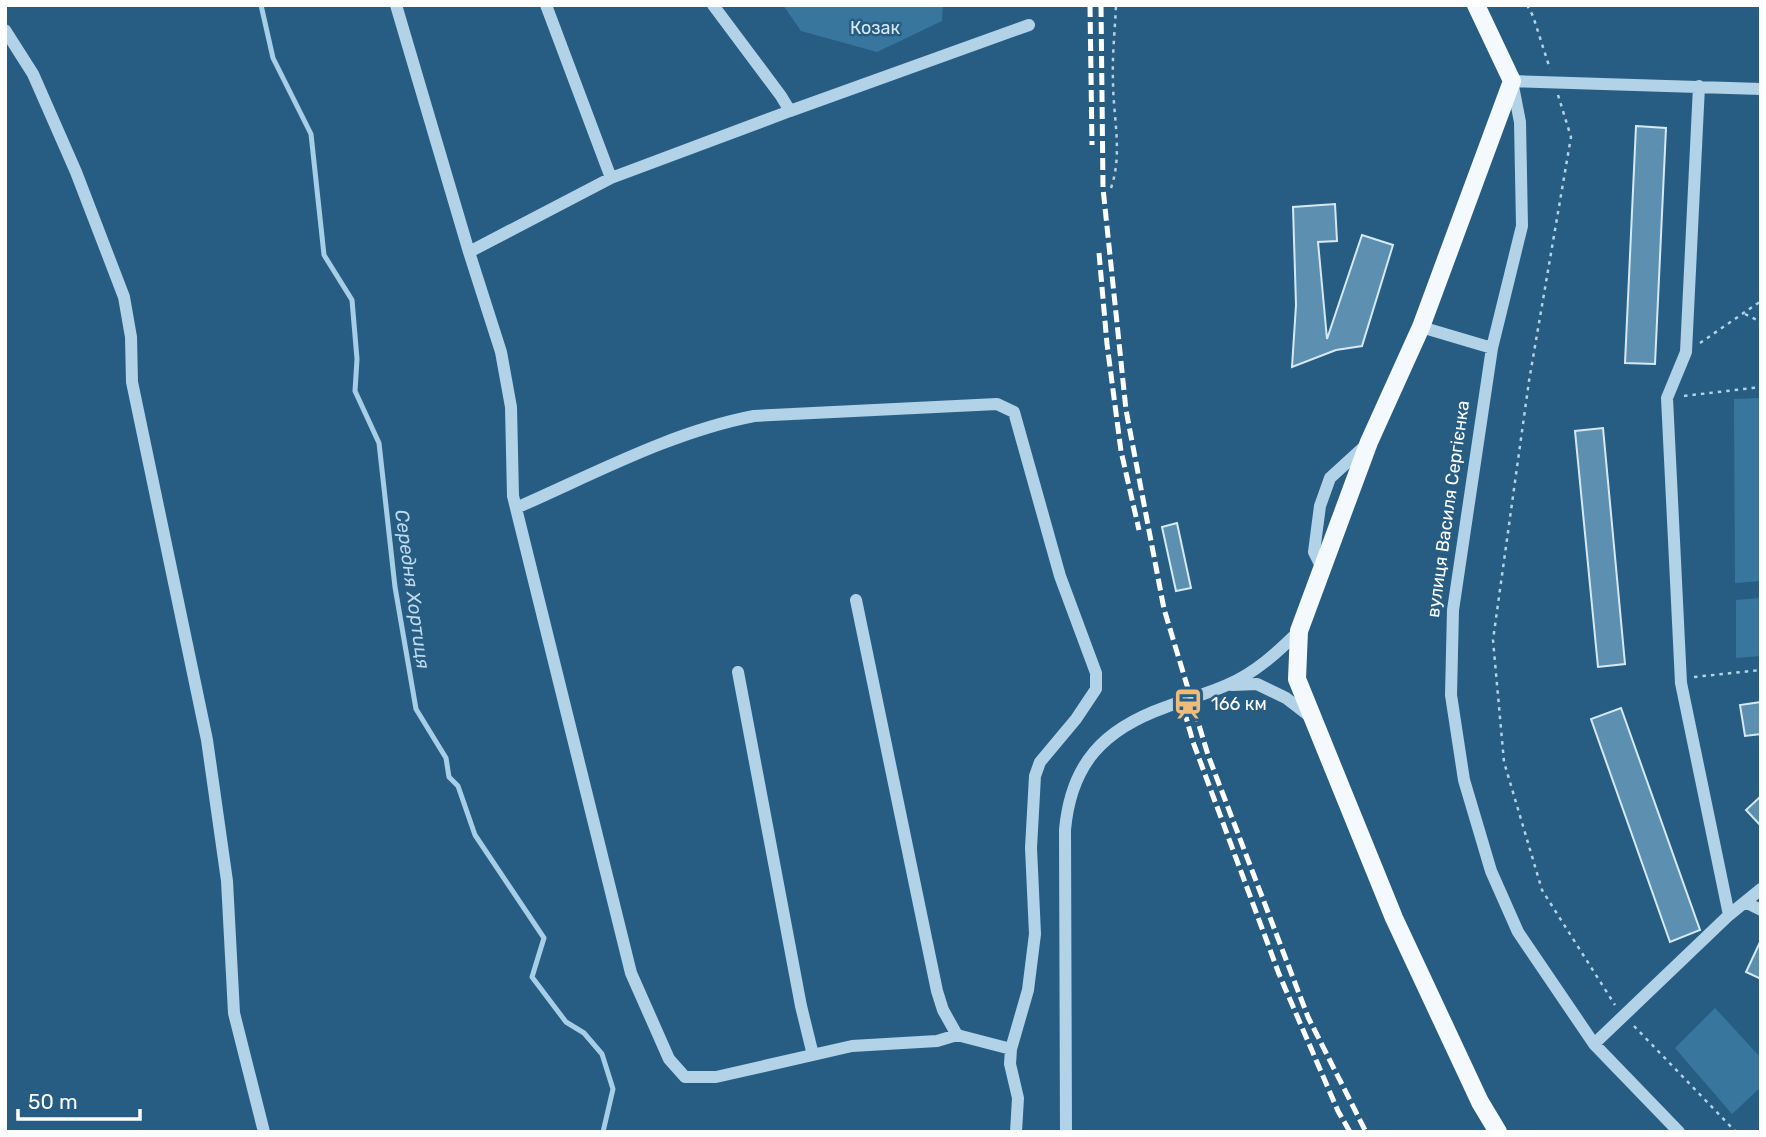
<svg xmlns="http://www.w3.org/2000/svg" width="1766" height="1137" viewBox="0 0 1766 1137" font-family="Rubik,sans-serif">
  <rect width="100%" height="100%" fill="#285d83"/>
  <path fill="#39769e" d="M783,5H943L942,21L877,52L801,31Z
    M1761,398V581L1735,583L1734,399Z
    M1761,598V656L1736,658V600Z
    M1715,1008L1761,1058V1087L1732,1114L1675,1048Z"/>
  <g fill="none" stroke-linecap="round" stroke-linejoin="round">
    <path stroke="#a7cee7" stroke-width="5" d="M261,5L273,58L311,134L324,255L352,300L357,359L355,391L379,443L395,587L416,709L446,758L449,777L458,786L475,835L544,938L532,977L566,1022L584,1033L602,1054L613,1089L603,1132"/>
  </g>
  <path fill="#5d8fb0" stroke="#d5e9f5" stroke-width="2" d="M1636,126L1666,128L1655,364L1625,363Z
    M1335,204L1337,241L1318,242L1327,339L1362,235L1393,245L1362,346L1336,350L1292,367L1296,305L1293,207Z
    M1603,428L1625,664L1598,667L1575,431Z
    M1177,523L1191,588L1176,591L1162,527Z
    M1761,702V734L1745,736L1740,705Z
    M1621,708L1700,930L1670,942L1591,719Z
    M1761,796V826L1746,810Z
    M1761,940V979L1746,972Z"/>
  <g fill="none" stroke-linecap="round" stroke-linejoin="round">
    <path stroke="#b2d2e7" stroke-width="2.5" stroke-dasharray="3.5 5" stroke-linecap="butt" d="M1527,5L1533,16L1550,69
      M1558,95L1571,137L1529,381L1493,640L1504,762L1542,890L1615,1005
      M1111,188C1123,153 1113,117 1113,81C1112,56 1115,30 1116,5
      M1745,314L1761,322
      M1700,343L1761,301
      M1684,396L1761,387
      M1694,677L1761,670
      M1634,1026L1736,1132"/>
    <path stroke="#b2d2e7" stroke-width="12" d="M396,5L469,252
      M546,5L611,178
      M713,5L781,96L790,111L611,178L469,252L501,352L511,407L513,496L631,973L669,1059L685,1077H716L852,1046L937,1041L957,1035L1011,1049
      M5,30L33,74L76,172L124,297L131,337L132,382L207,740L227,881L234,1013L264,1132
      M1699,86L1686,352L1667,398L1681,683L1729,915
      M790,111L1029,25
      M1421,327L1492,348
      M516,508C594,474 671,432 754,416L997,404L1014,412L1060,576L1096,673V689L1076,719L1040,762L1035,776L1031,848L1035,934L1028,990L1011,1049L1010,1064L1018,1098L1016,1132
      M1323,570L1314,552L1320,506L1330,478L1365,446
      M856,600L937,991L943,1010L957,1035
      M738,672L801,1006L813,1055
      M1232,685L1257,684L1286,698L1312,718
      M1745,902L1761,910
      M1594,1044L1729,915L1761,889
      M1066,1132L1065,830C1071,763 1104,729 1166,707C1186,699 1207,694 1227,685C1255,673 1278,652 1299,631
      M1679,1132L1594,1044L1518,932L1491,871L1464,780L1451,695L1453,610L1492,348L1522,226L1520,122L1512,81L1761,89"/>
    <path stroke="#f3f9fd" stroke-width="18" d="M1476,5L1512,81L1421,327L1369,442L1299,631L1297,679L1394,918L1480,1102L1498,1132"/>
    <path stroke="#fff" stroke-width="5" stroke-dasharray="12 5" stroke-linecap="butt" d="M1090,5L1092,145
      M1101,5L1103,188L1126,410L1164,609L1208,755L1308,1017L1366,1132
      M1099,253L1107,344L1121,451L1139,530
      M1184,710L1193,742L1279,974L1338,1111L1350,1132"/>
  </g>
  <defs>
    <g id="station-bare" transform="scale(2.415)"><path d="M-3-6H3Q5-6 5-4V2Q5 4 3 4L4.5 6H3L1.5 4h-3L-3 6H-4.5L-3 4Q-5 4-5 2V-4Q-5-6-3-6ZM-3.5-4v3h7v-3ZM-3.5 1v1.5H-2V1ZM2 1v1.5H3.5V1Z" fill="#eebb79" stroke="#285d83" stroke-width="2.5" paint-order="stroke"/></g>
  </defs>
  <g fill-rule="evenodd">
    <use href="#station-bare" x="1188" y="704"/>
  </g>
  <g text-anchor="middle" stroke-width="5" stroke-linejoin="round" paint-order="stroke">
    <g font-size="18" fill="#d5e9f5" stroke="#285d83">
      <text x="875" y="34">Козак</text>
    </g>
    <g font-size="18" fill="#fff" stroke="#285d83">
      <text transform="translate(1448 509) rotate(-82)" y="6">вулиця Василя Сергієнка</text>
    </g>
    <g font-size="18" fill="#fff" stroke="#285d83" text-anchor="start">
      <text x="1211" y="710">166 км</text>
    </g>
    <g font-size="19" font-style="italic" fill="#bedbee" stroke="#285d83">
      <text transform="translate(413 589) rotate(82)" y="7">Середня Хортиця</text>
    </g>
  </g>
  <rect width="1766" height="1137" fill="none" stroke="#ffffff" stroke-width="14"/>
  <path d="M18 1109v10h122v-10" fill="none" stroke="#ffffff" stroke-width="3.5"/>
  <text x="28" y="1109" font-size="21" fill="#ffffff" stroke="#285d83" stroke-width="5" paint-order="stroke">50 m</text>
</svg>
